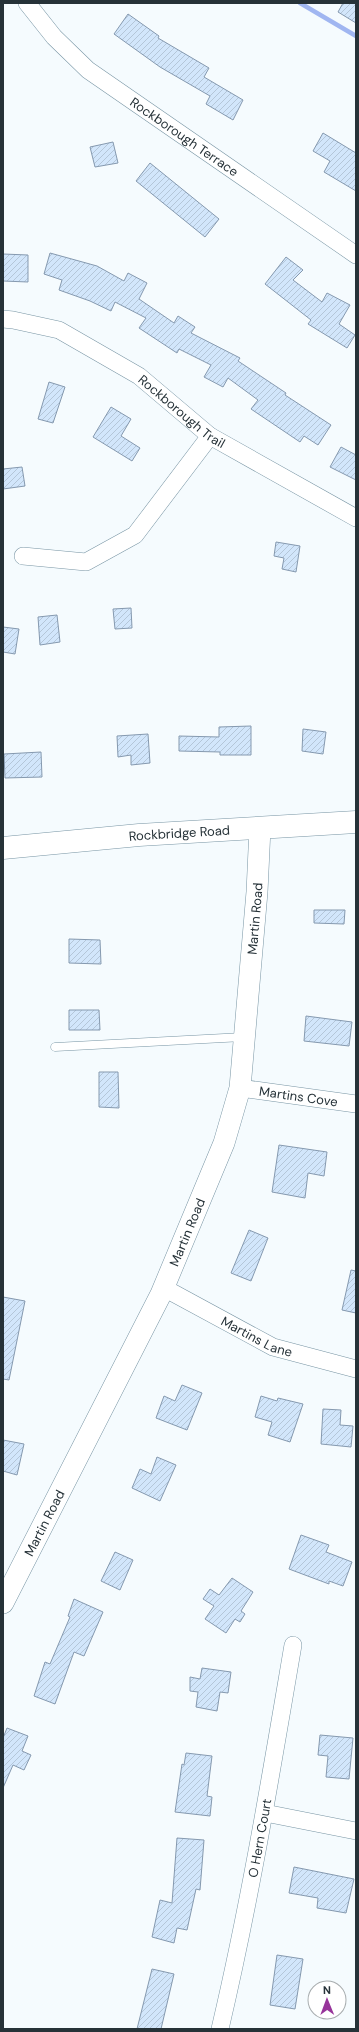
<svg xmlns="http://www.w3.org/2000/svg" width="359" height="2032" viewBox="0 0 359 2032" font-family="'DM Sans',sans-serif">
  <defs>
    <pattern id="building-hatch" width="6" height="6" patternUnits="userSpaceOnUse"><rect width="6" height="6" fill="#d2e6fb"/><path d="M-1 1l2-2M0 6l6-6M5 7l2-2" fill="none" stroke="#b4c6d8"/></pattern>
  </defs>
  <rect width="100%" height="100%" fill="#f5fbfe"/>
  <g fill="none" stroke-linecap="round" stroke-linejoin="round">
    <path stroke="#a0b6f1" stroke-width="4.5" d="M300,3L356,36"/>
  </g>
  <path fill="url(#building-hatch)" stroke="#8599af" d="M343,3H356V23L338,12Z
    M128,14L159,36L158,38L209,68L204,77L243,100L233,120L206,104L210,96L160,67L114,34Z
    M323,133L356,153V191L324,172L330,161L313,151Z
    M113,142L118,163L95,167L90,147Z
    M150,163L219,219L205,237L136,181Z
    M50,253L97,266L124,281L128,273L147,283L139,299L174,323L178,316L195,327L191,333L240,358L238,361L286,393L285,395L331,425L318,445L304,436L300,442L251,409L258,400L228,378L223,387L204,377L211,365L179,349L177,353L139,328L146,318L115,302L111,311L90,301L59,290L62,280L44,274Z
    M3,254L28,255V282L3,281Z
    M286,257L303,270L293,280L322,302L327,293L350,305L339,324L355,335L347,348L308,324L311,320L265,284Z
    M49,382L65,387L53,423L38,419Z
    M111,407L131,419L121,436L140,448L132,461L93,437Z
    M341,447L356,455V480L330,467Z
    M22,467L25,486L3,489V469Z
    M276,542L300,546L296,572L282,569L284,558L274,556Z
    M131,608L132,628L115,629L113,609Z
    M57,615L60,642L40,645L38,617Z
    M3,627L19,629L15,654L3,652Z
    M251,726V755H220V752L179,751V736L219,737V727Z
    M303,729L326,732L323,754L302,751Z
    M148,734L150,763L131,765V755L118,757L117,736Z
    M41,752L42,777L5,778L4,754Z
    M314,910H345L344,924L314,923Z
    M69,939L100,940L101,964L69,963Z
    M69,1010H99L100,1030H69Z
    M306,1016L352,1022L349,1046L304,1041Z
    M99,1072H118L119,1108L99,1107Z
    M279,1145L327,1152L324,1176L308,1173L305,1198L272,1192Z
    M249,1230L268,1238L251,1281L231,1273Z
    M351,1270L356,1271V1313L342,1310Z
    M3,1297L25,1301L9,1380L3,1379Z
    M182,1385L202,1393L187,1430L156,1418L164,1396L175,1401Z
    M261,1396L277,1401L278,1398L303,1404L290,1442L268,1435L272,1422L255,1417Z
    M323,1409L341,1410L340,1425L353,1426L351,1447L321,1444Z
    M3,1440L24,1444L17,1475L3,1471Z
    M157,1457L176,1465L160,1501L132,1488L140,1469L151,1474Z
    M301,1535L329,1545L326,1552L352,1562L343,1586L329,1581V1584L289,1569Z
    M115,1552L133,1560L120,1590L101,1581Z
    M232,1578L253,1592L241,1611L245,1614L240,1622L235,1619L226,1633L205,1619L214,1606L203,1599L210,1589L219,1595Z
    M74,1599L103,1612L84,1656L74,1652L55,1704L34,1696L45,1662L50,1664L70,1617L68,1616Z
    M202,1668L231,1672L228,1693L220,1692L217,1711L196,1707L198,1692L190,1691V1677L200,1679Z
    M7,1728L28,1736L22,1751L31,1755L24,1770L13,1765L3,1788V1738Z
    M320,1735L353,1738L349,1779L326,1777L328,1756L318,1755Z
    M186,1753L212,1756L207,1796L212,1797L210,1816L175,1812L182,1764L184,1765Z
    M177,1838L204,1840L200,1890L196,1889L187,1930L177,1928L174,1943L152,1937L160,1900L172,1903Z
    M294,1867L354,1879L346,1913L317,1908L318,1898L289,1893Z
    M277,1955L303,1959L295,2009L270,2005Z
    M152,1969L174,1974L161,2029H137Z"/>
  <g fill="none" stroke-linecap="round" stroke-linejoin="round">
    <g stroke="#7895a4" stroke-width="9">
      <path id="service" d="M55,1047L243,1037"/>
    </g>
    <g stroke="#7895a4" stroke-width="18">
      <g id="minor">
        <path id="s1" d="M27,3L54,37L88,70L356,255"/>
        <path id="s2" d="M3,319L13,320L59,330L139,376L210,436L356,518"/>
        <path d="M23,556L86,562L135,535L210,436"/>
        <path id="s3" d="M240,1088L356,1104"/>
        <path id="s4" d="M164,1288L273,1347L356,1369"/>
        <path d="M265,1813L356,1831"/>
        <path id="s5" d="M220,2029C250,1902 271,1774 293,1645"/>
      </g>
    </g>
    <g stroke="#7895a4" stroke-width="22">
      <g id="tertiary">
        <path id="s6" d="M3,1603L161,1294L224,1143L240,1088L257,892L260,828"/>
      </g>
    </g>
    <g stroke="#7895a4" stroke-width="23">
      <g id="secondary">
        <path id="s7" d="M3,848L139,835L356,822"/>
      </g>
    </g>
    <use href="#service" stroke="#fff" stroke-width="8"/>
    <use href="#minor" stroke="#fff" stroke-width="17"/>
    <use href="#tertiary" stroke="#fff" stroke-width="21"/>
    <use href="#secondary" stroke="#fff" stroke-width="22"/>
  </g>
  <g text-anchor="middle" stroke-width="3.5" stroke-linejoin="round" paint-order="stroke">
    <g font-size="13" fill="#263238" stroke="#fff">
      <text dy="5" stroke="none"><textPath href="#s1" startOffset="208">Rockborough Terrace</textPath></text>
      <text dy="5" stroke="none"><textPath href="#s2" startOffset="205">Rockborough Trail</textPath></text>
      <text dy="5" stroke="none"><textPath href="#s7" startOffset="177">Rockbridge Road</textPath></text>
      <text dy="5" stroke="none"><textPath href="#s6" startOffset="738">Martin Road</textPath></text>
      <text dy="5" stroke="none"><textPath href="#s3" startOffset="59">Martins Cove</textPath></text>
      <text dy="5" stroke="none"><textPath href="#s6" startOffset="414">Martin Road</textPath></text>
      <text dy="5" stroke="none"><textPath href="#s4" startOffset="105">Martins Lane</textPath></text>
      <text dy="5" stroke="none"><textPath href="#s6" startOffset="90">Martin Road</textPath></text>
      <text dy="5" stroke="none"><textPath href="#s5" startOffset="195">O Hern Court</textPath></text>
    </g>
  </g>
  <rect width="359" height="2032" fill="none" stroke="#263238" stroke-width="8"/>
  <g transform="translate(327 2000) rotate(359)"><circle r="19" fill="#ffffff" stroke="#a8adaf"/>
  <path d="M0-3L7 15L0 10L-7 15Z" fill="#97349a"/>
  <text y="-6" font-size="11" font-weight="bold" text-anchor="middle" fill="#263238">N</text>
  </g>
</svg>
